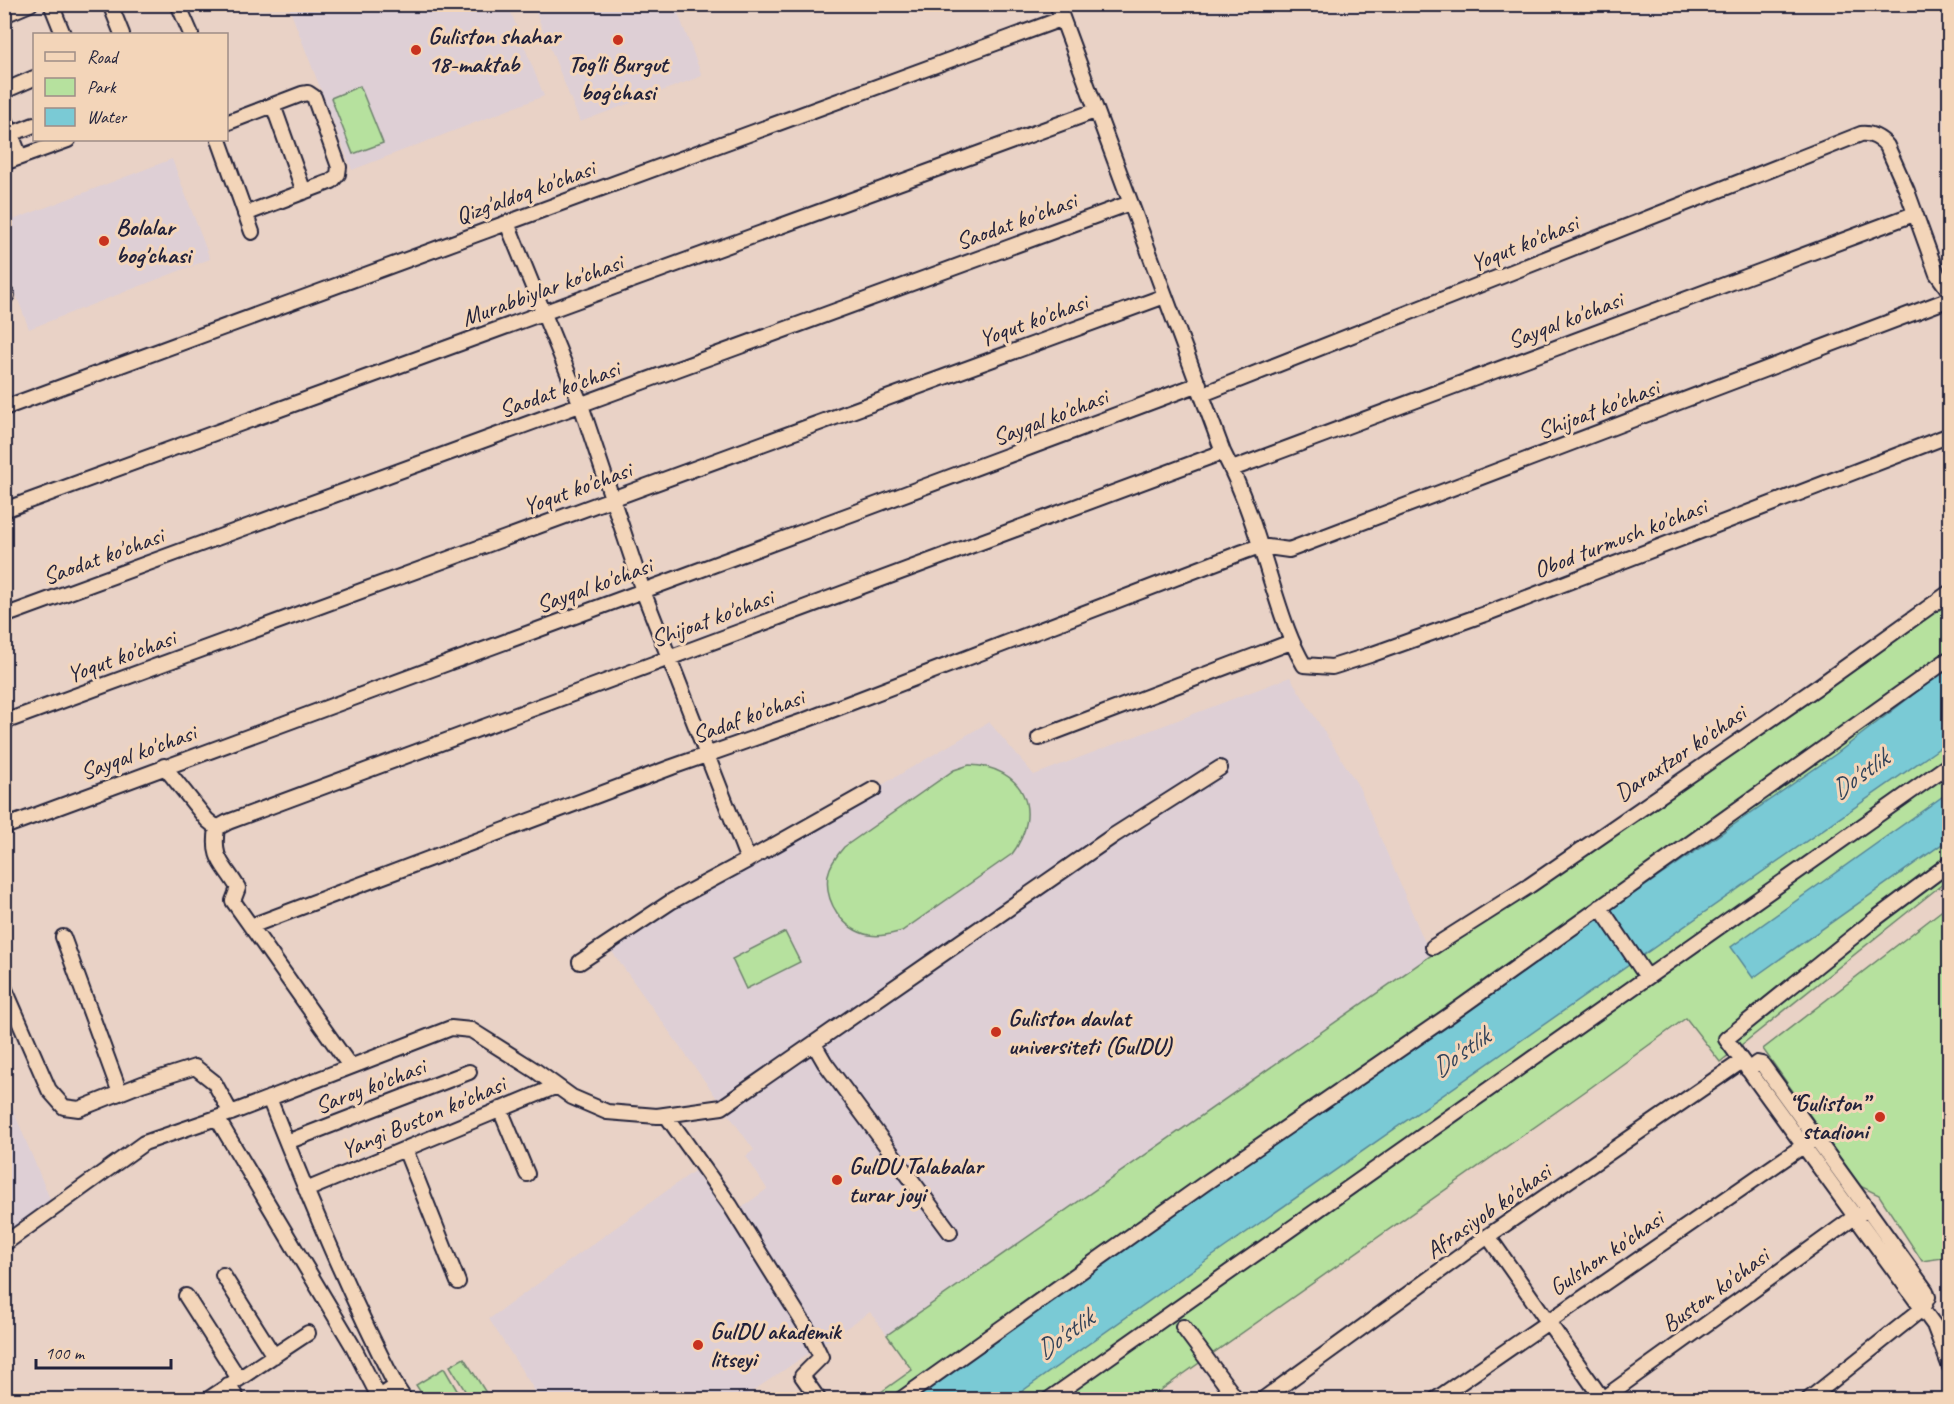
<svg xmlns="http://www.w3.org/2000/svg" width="1954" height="1404" viewBox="0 0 1954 1404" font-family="Caveat,sans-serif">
  <rect width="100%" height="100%" fill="#e9d2c6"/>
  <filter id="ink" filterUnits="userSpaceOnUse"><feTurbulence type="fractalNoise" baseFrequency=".0167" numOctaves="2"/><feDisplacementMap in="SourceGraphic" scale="12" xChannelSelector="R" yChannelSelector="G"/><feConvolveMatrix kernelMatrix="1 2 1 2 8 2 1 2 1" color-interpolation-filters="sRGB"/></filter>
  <g filter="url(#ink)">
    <path fill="#decfd5" d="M288,5H508L544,96L352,170Z
      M533,5H675L702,76L580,122Z
      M172,159L210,259L29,329L5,265V223Z
      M1290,677L1359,787L1431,957L887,1335L870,1312L741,1399H540L489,1319L694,1171L730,1216L767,1189L746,1156L754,1150L608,946L989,722L1034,775Z
      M4,1088L52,1204L4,1235Z"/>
    <path fill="#b6e19e" stroke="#6c826c" stroke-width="1.5" d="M360,86L383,143L353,154L331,98Z
      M1949,594V879L1720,1062L1686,1018L1590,1088L1148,1399L870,1400L912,1370L887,1335Z
      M969,765C1023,766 1044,811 1012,854L902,931C891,934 881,937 869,935C843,930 824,902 828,875C830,864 837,855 844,847L954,770Z
      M1949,905V1257L1922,1261L1879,1195L1860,1186L1763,1049Z
      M785,932L800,962L746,989L732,959Z
      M464,1358L490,1399H470L450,1366Z
      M444,1368L462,1399H425L416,1385Z"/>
    <path fill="#7acad5" stroke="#578797" stroke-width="1.5" d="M1949,667V741L1934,752L1204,1262L1011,1399L915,1400L1146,1231L1836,754Z
      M1949,792V839L1753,978L1731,947Z"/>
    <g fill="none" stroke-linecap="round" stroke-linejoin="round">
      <g stroke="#22223b" stroke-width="18">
        <path id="minor" d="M51,4L63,34
          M110,4L122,34
          M178,4L191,34
          M1057,4L1223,452C1245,494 1259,542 1273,587C1282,615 1289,639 1304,665L1332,667L1370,655L1485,614L1950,435
          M4,15L30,4
          M4,91L34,78
          M273,105L304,192
          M4,116L20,157
          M226,123L302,94L308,93L314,97L339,167L338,174L332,181L245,214
          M11,134L34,125
          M219,140L252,232
          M4,163L68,140
          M507,223L581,405L643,591L748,860L874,789
          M4,296L7,295
          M1203,394L1861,134C1871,133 1881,138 1887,146L1907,191L1937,274L1950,292
          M4,408L1061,19
          M1232,469L1914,214
          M4,510L1095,111
          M4,616L1130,203
          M4,722L1165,296
          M1039,738L1291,642
          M164,766L207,820L217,828C212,861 223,862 238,888L233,901L350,1066
          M4,827C402,676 802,535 1199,384
          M217,828L228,822L1223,452
          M1950,863L1875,919L1726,1039L1934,1325L1950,1367
          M1600,907L1647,977
          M251,926L672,767L803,721L1243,552L1260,546L1289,550L1950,299
          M63,937L120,1093
          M1433,947L1529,886L1819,686L1950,592
          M580,962L672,901L748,860
          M4,987L49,1090L64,1107L79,1109L142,1084L195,1067L214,1082L231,1113
          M814,1044L825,1063L950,1232
          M1748,1070L1757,1063L1762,1064L1868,1210
          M269,1098C308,1196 348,1293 396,1386L375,1400
          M500,1109L527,1174
          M666,1115L730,1205L809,1332L821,1357L802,1376L819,1400
          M217,1118L354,1348L379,1397
          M287,1142L469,1072
          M405,1149L458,1282
          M306,1190L557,1086
          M1488,1236L1603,1400
          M4,1244L144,1143L231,1113L451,1028L471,1030L536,1071L572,1097L607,1112L657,1116L722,1107L1113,836L1220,768
          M223,1275L274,1356
          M186,1296L239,1379
          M1183,1327L1237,1400
          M228,1385L238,1400
          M396,1386L405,1400
          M207,1400L308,1333
          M900,1400L1204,1184L1451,1014L1950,658
          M1048,1400L1950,764
          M1262,1400L1488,1236L1742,1061
          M1435,1400L1816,1137
          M1601,1400L1856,1216L1868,1210L1926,1291L1928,1297L1922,1309L1808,1400"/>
      </g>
      <use href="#minor" stroke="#f3d5b9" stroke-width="14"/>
    </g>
  </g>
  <g fill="#c8321e" stroke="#f3d5b9" stroke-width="2">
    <circle cx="618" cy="40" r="6"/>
    <circle cx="416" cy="50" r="6"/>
    <circle cx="104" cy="241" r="6"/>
    <circle cx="996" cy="1032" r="6"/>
    <circle cx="1880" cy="1117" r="6"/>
    <circle cx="837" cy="1180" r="6"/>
    <circle cx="698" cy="1345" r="6"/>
  </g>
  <g text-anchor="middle" stroke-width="6" stroke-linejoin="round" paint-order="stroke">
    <g font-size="24" font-weight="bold" fill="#22223b" stroke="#f3d5b9" text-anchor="start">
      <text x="428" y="44">Guliston shahar<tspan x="428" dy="28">18-maktab</tspan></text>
      <text x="618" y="72" text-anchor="middle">Tog'li Burgut<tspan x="618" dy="28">bog'chasi</tspan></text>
      <text x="116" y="235">Bolalar<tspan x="116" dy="28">bog'chasi</tspan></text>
      <text x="1008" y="1026">Guliston davlat<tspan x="1008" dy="28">universiteti (GulDU)</tspan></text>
      <text x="1868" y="1111" text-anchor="end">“Guliston”<tspan x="1868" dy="28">stadioni</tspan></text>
      <text x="849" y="1174">GulDU Talabalar<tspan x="849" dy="28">turar joyi</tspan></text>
      <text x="710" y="1339">GulDU akademik<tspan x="710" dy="28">litseyi</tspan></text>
    </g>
    <g font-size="24" fill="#22223b" stroke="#f3d5b9">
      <text transform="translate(525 192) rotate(-20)" y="8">Qizg'aldoq ko'chasi</text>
      <text transform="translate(1016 221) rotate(-20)" y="8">Saodat ko'chasi</text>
      <text transform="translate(1524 243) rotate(-22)" y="8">Yoqut ko'chasi</text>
      <text transform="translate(542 290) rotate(-20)" y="8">Murabbiylar ko'chasi</text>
      <text transform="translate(1033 320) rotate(-20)" y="8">Yoqut ko'chasi</text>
      <text transform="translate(1565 320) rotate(-21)" y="8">Sayqal ko'chasi</text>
      <text transform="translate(559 389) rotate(-20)" y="8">Saodat ko'chasi</text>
      <text transform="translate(1598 409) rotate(-21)" y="8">Shijoat ko'chasi</text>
      <text transform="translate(1050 417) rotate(-21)" y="8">Sayqal ko'chasi</text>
      <text transform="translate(577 488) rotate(-20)" y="8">Yoqut ko'chasi</text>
      <text transform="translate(1620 538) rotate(-21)" y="8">Obod turmush ko'chasi</text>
      <text transform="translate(103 556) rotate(-20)" y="8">Saodat ko'chasi</text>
      <text transform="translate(594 585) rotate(-20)" y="8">Sayqal ko'chasi</text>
      <text transform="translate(712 618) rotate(-20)" y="8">Shijoat ko'chasi</text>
      <text transform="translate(121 656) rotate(-20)" y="8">Yoqut ko'chasi</text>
      <text transform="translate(748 716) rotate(-20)" y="8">Sadaf ko'chasi</text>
      <text transform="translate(138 752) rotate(-20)" y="8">Sayqal ko'chasi</text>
      <text transform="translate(1680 753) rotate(-34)" y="8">Daraxtzor ko'chasi</text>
      <text transform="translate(370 1086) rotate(-21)" y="8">Saroy ko'chasi</text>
      <text transform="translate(423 1117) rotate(-23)" y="8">Yangi Buston ko'chasi</text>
      <text transform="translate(1488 1211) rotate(-35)" y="8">Afrasiyob ko'chasi</text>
      <text transform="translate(1606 1253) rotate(-34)" y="8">Gulshon ko'chasi</text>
      <text transform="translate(1715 1290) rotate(-36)" y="8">Buston ko'chasi</text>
    </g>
    <g font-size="26" font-style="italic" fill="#34445a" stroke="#f3d5b9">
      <text transform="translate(1859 774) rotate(-36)" y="9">Do'stlik</text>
      <text transform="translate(1460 1052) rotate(-35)" y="9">Do'stlik</text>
      <text transform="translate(1064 1334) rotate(-36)" y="9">Do'stlik</text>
    </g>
  </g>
  <rect width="1954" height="1404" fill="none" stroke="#f3d5b9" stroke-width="24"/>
  <rect x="12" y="12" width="1930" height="1380" fill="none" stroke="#22223b" stroke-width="2" filter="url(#ink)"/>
  <rect x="33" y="33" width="195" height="108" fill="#f3d5b9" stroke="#9f8d87" stroke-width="1.5"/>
  <rect x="45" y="52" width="30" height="9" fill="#f3d5b9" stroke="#9f8d87" stroke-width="1.5"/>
  <text x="87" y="63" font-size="18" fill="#22223b">Road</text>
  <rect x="45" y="78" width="30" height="18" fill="#b6e19e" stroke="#9f8d87" stroke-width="1.5"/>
  <text x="87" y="93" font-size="18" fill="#22223b">Park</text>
  <rect x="45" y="108" width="30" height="18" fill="#7acad5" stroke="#9f8d87" stroke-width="1.5"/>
  <text x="87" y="123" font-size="18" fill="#22223b">Water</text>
  <path d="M36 1359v9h135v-9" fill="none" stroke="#22223b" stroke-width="3"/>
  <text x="45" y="1359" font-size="18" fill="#22223b" stroke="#f3d5b9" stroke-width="4.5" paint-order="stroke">100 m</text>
</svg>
